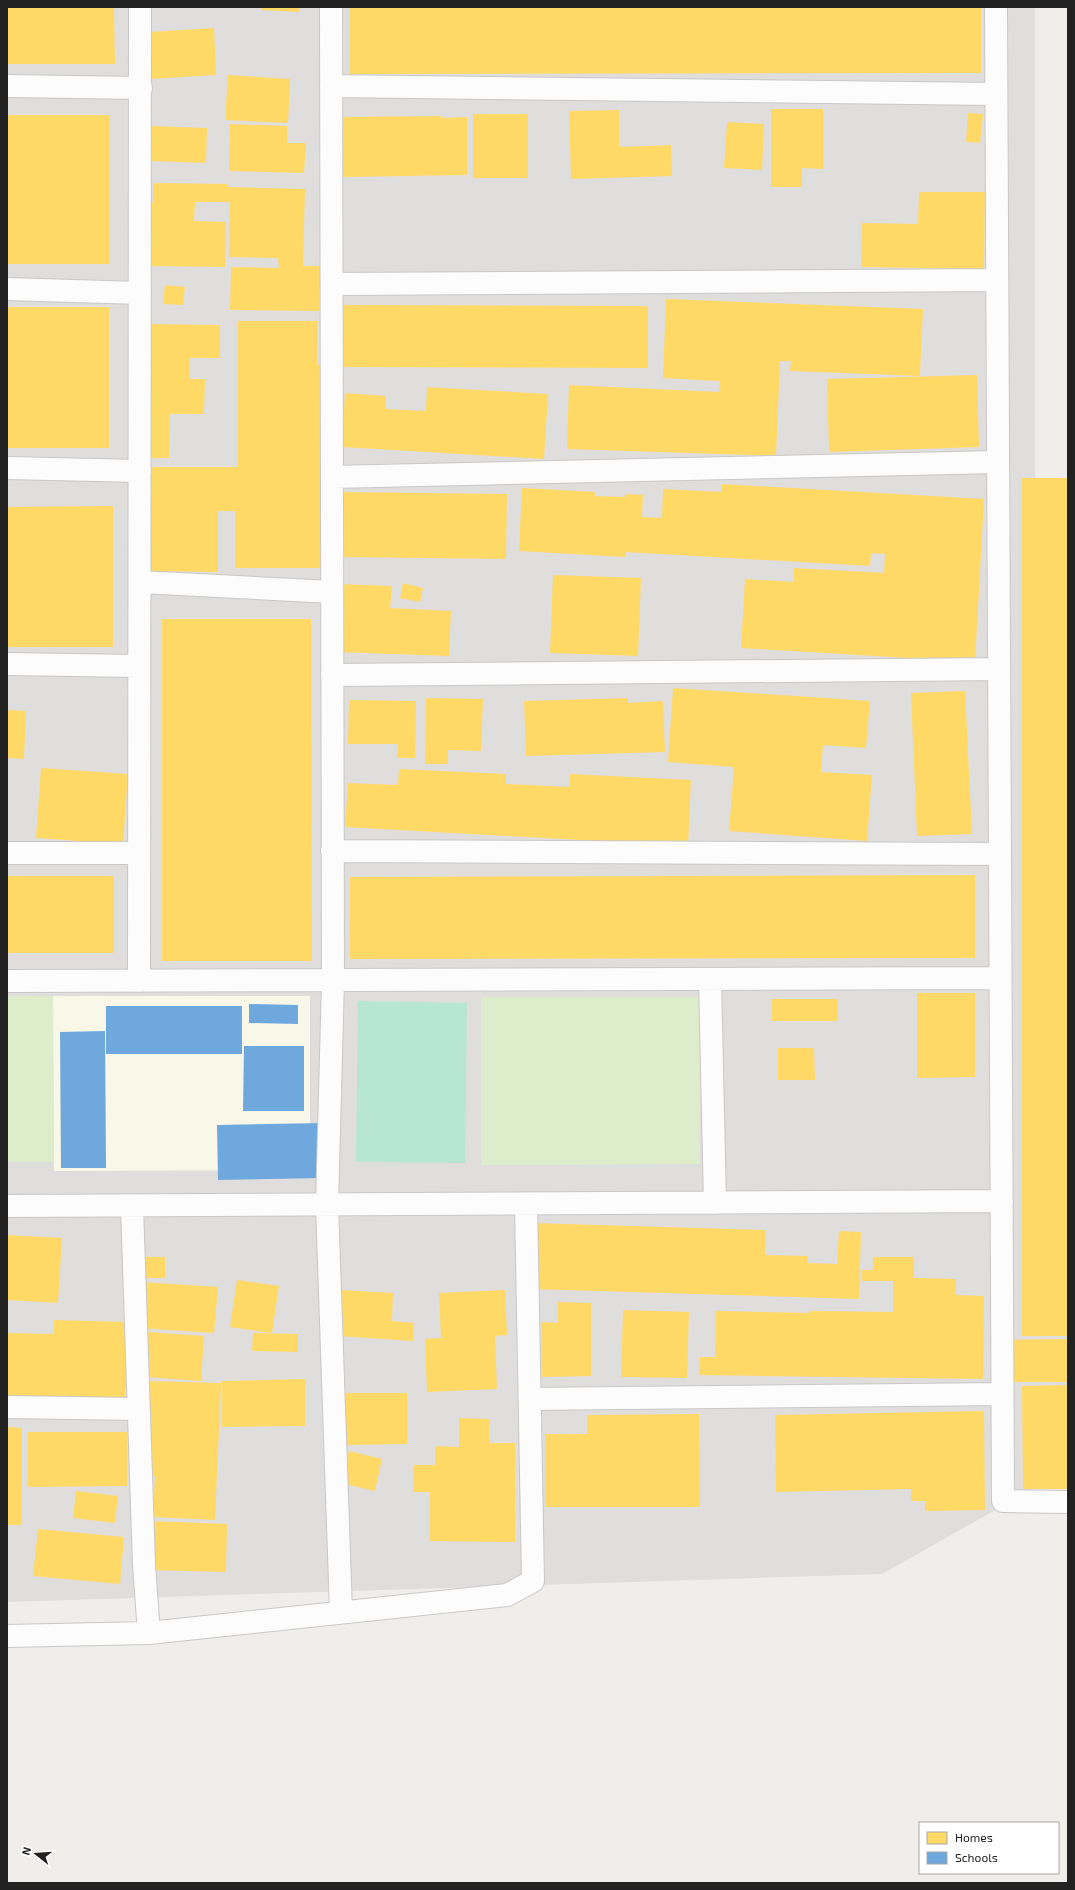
<svg xmlns="http://www.w3.org/2000/svg" width="1075" height="1890" viewBox="0 0 1075 1890" font-family="'Exo 2',sans-serif">
  <rect width="100%" height="100%" fill="#f0eeeb"/>
  <path fill="#dfdedc" d="M7,7H1035V470L1068,866V1469L882,1574L7,1602Z"/>
  <path fill="#f8f7e8" d="M53,996H310V1170L54,1171Z"/>
  <path fill="#ddeccb" d="M7,996H53L54,1162H7Z
    M481,997H700V1164L481,1165Z"/>
  <path fill="#b7e6d2" d="M358,1001L467,1003L465,1163L356,1162Z"/>
  <path fill="#ffd966" d="M7,7H114L115,64H7Z
    M261,7H300L299,12L261,10Z
    M350,7H981V73L350,74Z
    M214,28L216,75L151,79L149,32Z
    M228,75L290,79L288,123L225,120Z
    M771,109H823V169L802,168V187H771Z
    M619,110V147L671,145L672,176L571,179L569,111Z
    M968,113L983,114L980,143L966,142Z
    M473,114H528V178H473Z
    M7,115H110V264H7Z
    M441,116V118L467,117V175L342,177L341,117Z
    M727,122L764,124L762,170L724,168Z
    M230,124L287,126V143H306L304,173L229,171Z
    M151,126L207,128L206,163L149,161Z
    M153,183L228,184V187L305,189L303,266H320L319,311L230,310L231,267L279,268L278,258L229,257L230,202H195L194,221L226,222L225,267L144,266L145,202H153Z
    M919,192H985L984,269L861,267L862,223L918,224Z
    M165,285L185,287L183,305L163,304Z
    M666,299L923,309L920,376L790,371L791,361H780L776,456L567,449L569,385L719,392L720,381L663,378Z
    M344,305L648,306V368L344,367Z
    M7,307H109V448H7Z
    M238,321H317V365H324L323,568H235V511H218V572L148,571V467H238Z
    M146,324L220,325V358H190L189,379H205L204,414H170L169,458H144Z
    M977,375L979,447L829,452L827,379Z
    M427,387L548,394L544,459L342,447L345,393L386,396L385,409L426,411Z
    M1022,478H1068V1336H1022Z
    M722,484L984,499L975,662L741,648L745,579L794,582V568L884,573L885,554L871,553L870,566L625,552V557L519,551L522,488L595,492V496L625,497V494L643,495L642,517L662,518L663,489L722,492Z
    M340,492L507,494L506,559L339,557Z
    M113,506V647H7V507Z
    M553,575L641,578L638,656L550,653Z
    M403,583L423,588L420,602L400,598Z
    M339,584L392,586L390,608L451,611L449,656L337,652Z
    M162,619H311L312,961H162Z
    M673,688L870,701L866,748L823,745L821,772L872,775L867,841L729,831L734,767L668,762Z
    M965,691L972,834L917,836L911,693Z
    M426,698L483,699L481,751L448,750V764H425Z
    M628,698V703L663,701L665,752L526,756L524,701Z
    M349,700L416,701L415,758H397L398,744H348Z
    M7,710L26,711L24,759L7,758Z
    M41,768L128,774L123,844L36,838Z
    M399,769L506,774V784L569,787L570,774L691,780L688,846L345,827L348,783L398,785Z
    M975,875V958L350,959V877Z
    M7,876H114V953H7Z
    M917,993H975V1077L917,1078Z
    M772,999H838V1021H772Z
    M778,1048H814L815,1080H778Z
    M532,1223L766,1230L765,1255L808,1256L807,1263L837,1264L839,1231L861,1232L859,1299L530,1289Z
    M7,1235L62,1238L58,1303L7,1300Z
    M145,1257H165V1278H145Z
    M873,1257H914V1278L956,1279V1295L984,1296L983,1379L699,1375L700,1357H715L716,1311L809,1313V1311L893,1312V1281H862V1270H873Z
    M237,1280L279,1286L272,1333L230,1327Z
    M141,1282L218,1287L214,1333L138,1328Z
    M341,1290L393,1293L392,1321L414,1323L413,1341L338,1336Z
    M505,1290L507,1335L495,1336L497,1389L427,1392L425,1339L441,1338L439,1293Z
    M558,1302L591,1303V1376L542,1377L541,1322L558,1323Z
    M623,1310L689,1312L687,1378L621,1377Z
    M54,1320L127,1322L125,1403L7,1399V1333L54,1334Z
    M148,1332L204,1336L201,1381L145,1377Z
    M253,1333L298,1334V1352L252,1351Z
    M1068,1339V1382H1008V1340Z
    M305,1379V1426L222,1427V1381Z
    M148,1381L221,1383L215,1520L153,1517L155,1476H144Z
    M1068,1385V1489H1023L1022,1386Z
    M342,1393H407V1444L342,1445Z
    M984,1411L985,1510L925,1511V1501H911V1489L776,1492L775,1415Z
    M699,1414L700,1507H545V1434H587V1415Z
    M459,1418L489,1419V1443H515V1542L430,1541V1492H413L414,1465H435V1446L459,1447Z
    M7,1427L22,1428V1525H7Z
    M28,1432H127V1486L28,1487Z
    M349,1451L382,1459L375,1491L341,1483Z
    M76,1491L118,1496L115,1523L73,1518Z
    M149,1521L227,1524L226,1572L147,1570Z
    M38,1529L124,1537L120,1584L33,1576Z"/>
  <path fill="#6fa8dc" d="M249,1004L298,1005V1024L249,1023Z
    M106,1006H242V1054H106Z
    M105,1031L106,1168H61L60,1032Z
    M244,1046H304V1111H243Z
    M323,1123V1178L218,1180L217,1125Z"/>
  <g fill="none" stroke-linecap="round" stroke-linejoin="round">
    <g stroke="#c9c8c7" stroke-width="24">
      <path id="minor" d="M331,7L333,980L327,1205L341,1612
        M996,7L1003,1501L1068,1502
        M7,86L141,88
        M331,86L996,94
        M332,284L997,280
        M7,289L140,293
        M7,468L140,471
        M332,477L998,462
        M140,582L332,592
        M7,664L139,666
        M332,675L999,669
        M332,851L1000,854
        M7,853H139
        M710,979L715,1203
        M7,981L1000,978
        M139,981L140,7
        M7,1206L1002,1201
        M132,1206L144,1565L149,1633
        M530,1399L1002,1394
        M7,1407L138,1409
        M7,1636L149,1633L507,1595L533,1581L526,1204"/>
    </g>
    <use href="#minor" stroke="#fdfcfc" stroke-width="22"/>
  </g>
  <rect width="1075" height="1890" fill="none" stroke="#222222" stroke-width="16"/>
  <rect x="919" y="1822" width="140" height="52" fill="#ffffff" stroke="#a7a7a7"/>
  <rect x="927" y="1832" width="20" height="12" fill="#ffd966" stroke="#a7a7a7"/>
  <text x="955" y="1842" font-size="12" fill="#222222">Homes</text>
  <rect x="927" y="1852" width="20" height="12" fill="#6fa8dc" stroke="#a7a7a7"/>
  <text x="955" y="1862" font-size="12" fill="#222222">Schools</text>
  <g transform="translate(36 1854) rotate(287)" stroke="#ffffff" stroke-width="3" paint-order="stroke">
  <path d="M0-3L7 15L0 10L-7 15Z" fill="#222222"/>
  <text y="-6" font-size="11" font-weight="bold" text-anchor="middle" fill="#222222">N</text>
  </g>
</svg>
